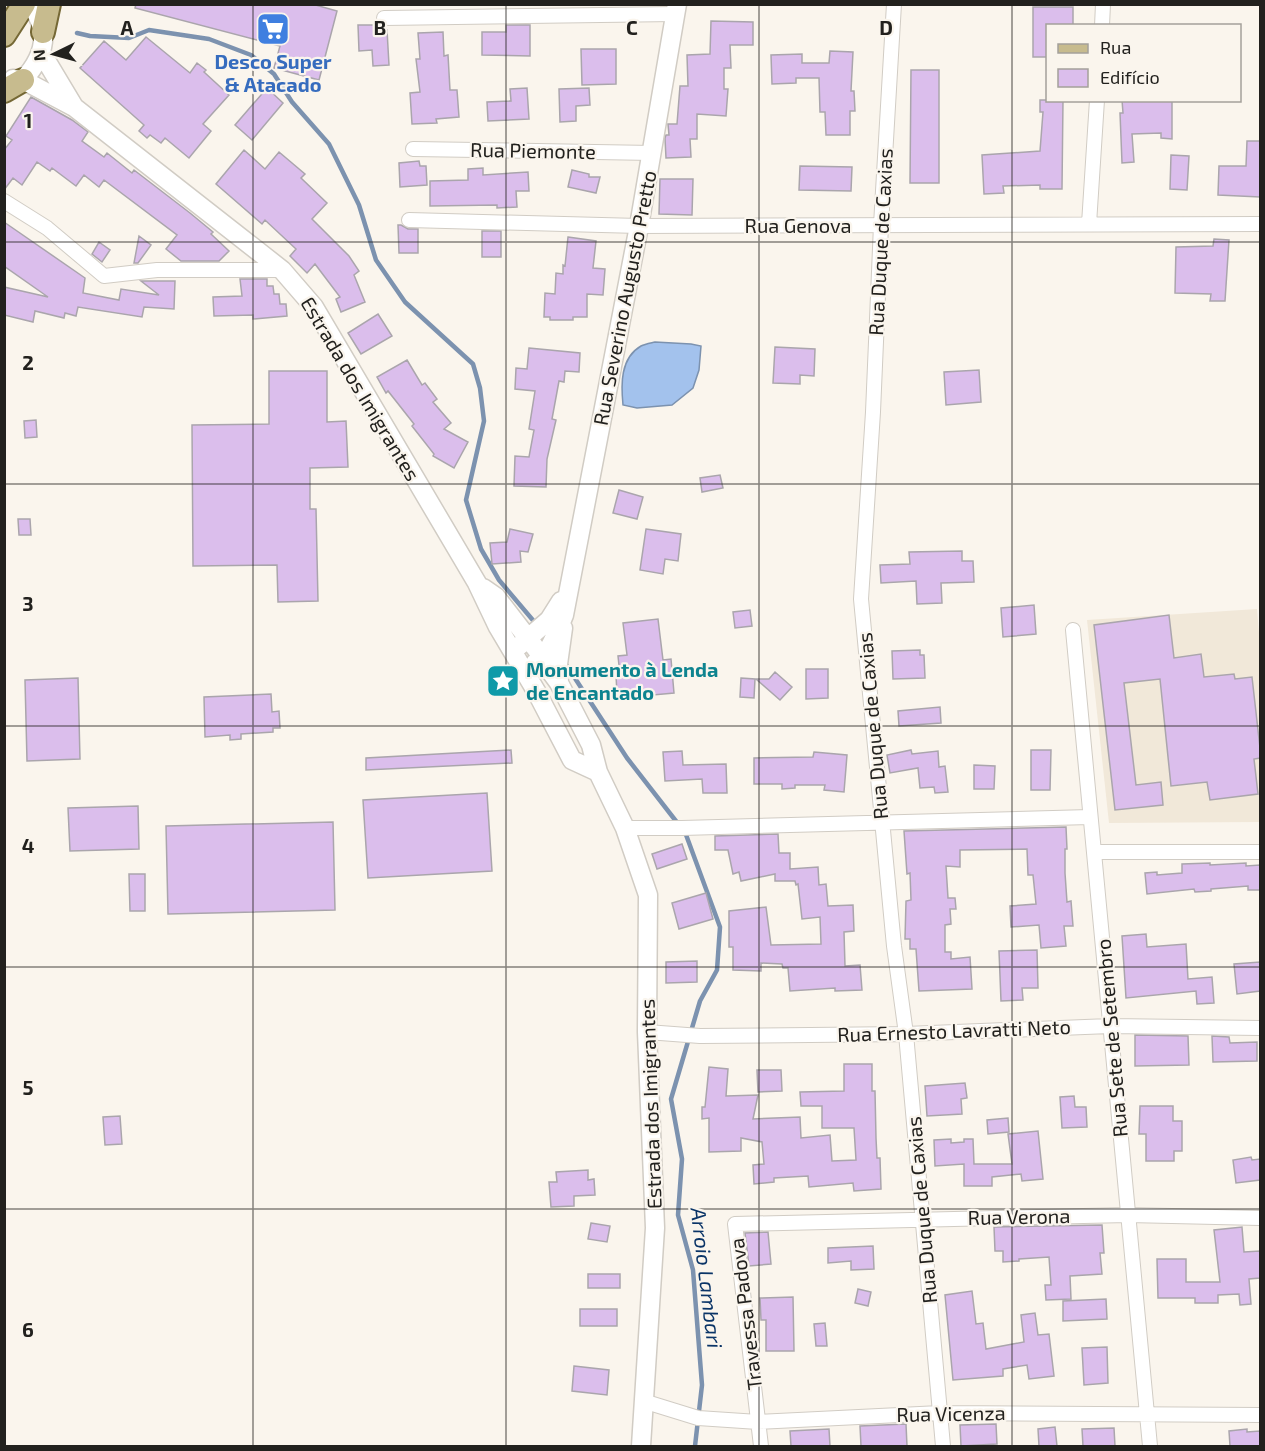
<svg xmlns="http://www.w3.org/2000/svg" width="1265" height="1451" viewBox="0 0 1265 1451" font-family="'Exo 2',sans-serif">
  <rect width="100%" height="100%" fill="#faf5ed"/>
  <path fill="#f1e8d9" d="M1257,609L1260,645V822L1109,823L1087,620Z"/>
  <path fill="#a3c2ed" stroke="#7c92af" stroke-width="1.5" d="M655,342L691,344L701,346L699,370L693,388L672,405L637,408L623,405C621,385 620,358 641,346C645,344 651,343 655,342Z"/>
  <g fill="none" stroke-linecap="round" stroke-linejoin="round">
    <path stroke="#7c92af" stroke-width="4.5" d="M77,33L90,36L129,38L149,30L209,39L251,55L274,74L292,102L329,144L359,205L376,260L405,302L473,364L480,388L484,421L466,500L481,549L499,580L537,625
      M565,663L627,758L679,825
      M685,832L720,927L717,970L700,1001L671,1099L682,1159L678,1215L693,1270L702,1385L695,1446"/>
  </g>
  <path fill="#dbbeec" stroke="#aaa5ac" stroke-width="1.5" d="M136,4H312L337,11L319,80L274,68L280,46L135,8Z
    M1033,7H1073V25L1047,26V57H1033Z
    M711,21L753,22V45H730L731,68H724V89H728L726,116L697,114V139H690L691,157L666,158L665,138L666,135H669L668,124H677L680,86H688L687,55L710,54Z
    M358,25H378L381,26L382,31L387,30L389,65L373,66L372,50L359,51Z
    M506,25H530V56L482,55V32H506Z
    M443,32L444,56L448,55L450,90H457L459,117L436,119L437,123L412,124L410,93L420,92L416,59H420L418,33Z
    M146,37L190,73L197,63L206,70L204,72L229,95L203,124L211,131L189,158L165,138L161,143L150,135L147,138L139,131L144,125L80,68L104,41L126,60Z
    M581,49H616V84L582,85Z
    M830,51L853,52L851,91H854L855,111H850V135H826L825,112H820L819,78H796V83L772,84L771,55L802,54V63H829Z
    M911,70H939V183H910Z
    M267,88L283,103L252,140L235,125Z
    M527,88L529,119L488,121L487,102L511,101L510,89Z
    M589,88L590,105L576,106V121L560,122L559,89Z
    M31,97L72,120L88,132L82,141L104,157L107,153L132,173L134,170L190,213L213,232L211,234L229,251L219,261H181L166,249L177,235L104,180L99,187L84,175L76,186L52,168L50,171L37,162L22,185L13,178L4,190V150L12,140L6,136Z
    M1040,100H1063L1062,189H1040V185L1003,186L1004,193L984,194L982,155L1040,151L1043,112H1040Z
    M1122,100H1172V139L1161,138V133L1132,134L1134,162L1122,163L1120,113H1123Z
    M1247,141H1260V197L1218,195L1219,166H1246Z
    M244,150L265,169L279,152L305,174L301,178L327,203L312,219L349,256L359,271L354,275L365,302L341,312L336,299L340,297L315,264L307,273L290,256L296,249L265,220L262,224L216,184Z
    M1171,155L1189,156L1187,190L1170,189Z
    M419,161L420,166H426L427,185L400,187L399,163Z
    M800,166L852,167L851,191L799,190Z
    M483,168V175L528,172L529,191H516L517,207L497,208V205L430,206V181L468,180V169Z
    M572,170L589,174V177H600L596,193L568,187Z
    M660,179H693L692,215L659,214Z
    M4,222L85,278L83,293L119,300L121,289L159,295L141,281H175L174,309L144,307L142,317L78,307L76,316L65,313L64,318L35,311L33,322L4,315V287L48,297L4,266Z
    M398,225H401L408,229H418V253H399Z
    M482,231H501V257H482Z
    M139,236L151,245L138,263H134Z
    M568,237L596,241L593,268L605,269L603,295L587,294V317H573V320H550V317H544L545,293L555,294L556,273L563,274V265L565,266Z
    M1214,239L1229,240L1225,301H1210L1211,294L1175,293L1176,247L1213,246Z
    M99,242L110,250L102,262L92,254Z
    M240,279H267V286H273L274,294H279L280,304H286L287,316L253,319V315L214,316L213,297L242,296Z
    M378,314L392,336L361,354L348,333Z
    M775,347L815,349L814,376L800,375V384L773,383Z
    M529,348L580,353L579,372L565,371L564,382L559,381L552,419L556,420L547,459L546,487L514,486L515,456L529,457L534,430L529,429L535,391L515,389L516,368L527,369Z
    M407,360L422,385L425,383L437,399L433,402L451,423L444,429L468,442L454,468L433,456L434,454L412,426L414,424L388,391L386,393L377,377Z
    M979,370L981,402L946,405L944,372Z
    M269,371H327V422L346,421L348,467L310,468V509H316L318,601L278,602L277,565L193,566L192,425L269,424Z
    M36,420L37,437L25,438L24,421Z
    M720,475L723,488L702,492L700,478Z
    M619,490L643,497L637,519L613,513Z
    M18,519H30L31,535H19Z
    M510,529L533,534L528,552L520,551L521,562L492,564L490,543L507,542Z
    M646,529L681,534L678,561L665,559L663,574L640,570Z
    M962,551V561H973L974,582L941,583L942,603L917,604L916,581L881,583L880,565L910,564L909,552Z
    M1034,605L1036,634L1003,637L1001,608Z
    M750,610L752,626L735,628L733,612Z
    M1169,615L1174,658L1201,654L1204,677L1234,674L1235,679L1252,677L1260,748V758L1254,759L1258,794L1210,800L1207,782L1171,786L1160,679L1124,683L1136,785L1161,782L1163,805L1115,810L1094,625Z
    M658,619L663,660L671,659L674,693L653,695V690L617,694L616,675H620L618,656L627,655L623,623Z
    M920,650V655H924L925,678L893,679L892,651Z
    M806,669H828V698L806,699Z
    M775,672L792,687L780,700L756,679H769Z
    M78,678L80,759L27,761L25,680Z
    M741,678L755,679L754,698L740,697Z
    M271,694L272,712L279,711L280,728H273V732L241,734V739L230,740V735L205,737L204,697Z
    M940,707L941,723L899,726L898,711Z
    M511,750L512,763L366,770V758Z
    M911,750L912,754L938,751L939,767L945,766L948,792L935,793L934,787L920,788L918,768L890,773L887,755Z
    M1031,750H1051L1050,790H1031Z
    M682,751L683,765L726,764L727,793H703L702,779L665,781L663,752Z
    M814,752L847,755L844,792L824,790L825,785H795V788L782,789V784H754V758L813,757Z
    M974,765L995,766L994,789H974Z
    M487,793L492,871L368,878L363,800Z
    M138,806L139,849L70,851L68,808Z
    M333,822L335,910L168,914L166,826Z
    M1066,827L1067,849H1065V873L1067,902L1071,901L1073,926H1064L1066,946L1041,948L1039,925L1011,927L1010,906L1036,904L1033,875H1028L1027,849L960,850V867L946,866L948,898H955L956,909H950L951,924L945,925V952H951V959L970,957L972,989L919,991L916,949H910V939H905L906,901L911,900L910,873L907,874L904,831Z
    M778,834L779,853H790V869L818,867L819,885L826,884L828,906L853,905L854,931L844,932L845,966L860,965L862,990L835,991V988L790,991L788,968H783L782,964L761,963V971L733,970V947H729V911L766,907L771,945L821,944L820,917L802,919L798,884L796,885L795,881H775V874L741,881L739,872L733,874L728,850H715V836Z
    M682,844L687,859L657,869L652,854Z
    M1210,863V865L1246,863V866L1260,865V890H1248V886L1211,889V891L1195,892L1194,889L1147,894L1145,873L1157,872V875L1182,873V864Z
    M129,874H145V911H130Z
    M706,893L713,919L679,929L672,903Z
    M1146,934L1147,947L1186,944L1188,979L1212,977L1214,1003L1197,1004L1196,991L1126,998L1122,936Z
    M1037,950L1038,988H1022L1023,1000L1001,1001L999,951Z
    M697,961V982L666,983V962Z
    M1260,962V991L1237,994L1234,964Z
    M1135,1035L1188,1036L1189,1065L1135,1066Z
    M1212,1036L1229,1037L1230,1043L1257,1042V1061L1213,1062Z
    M844,1064H872V1091H875L876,1138L877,1158H880L881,1189L854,1191L853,1183L809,1187L808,1176L774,1178V1182L754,1184L753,1165L764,1164L762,1142L741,1138V1151L709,1152V1118L702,1119V1107H705L709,1067L728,1069L726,1096L758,1095L753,1119L800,1117L801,1138L830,1135L832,1161L856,1160L854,1128H822V1106H801L800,1092L844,1091Z
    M757,1070H781L782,1091L758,1092Z
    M965,1083L967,1098L961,1099L962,1114L927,1116L925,1086Z
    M1074,1096L1075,1107H1086L1087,1127L1062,1128L1060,1097Z
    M1140,1106H1173V1121H1182V1151H1174V1161H1146V1134H1139Z
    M120,1116L122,1144L105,1145L103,1117Z
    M1008,1118L1009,1132L988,1134L987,1120Z
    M1038,1131L1043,1179L1022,1181L1021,1174L992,1177V1186H964V1164L935,1166L934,1140L951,1139V1143L964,1142V1139H973L974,1164H1012L1008,1134Z
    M1251,1157L1252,1160L1260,1159V1180L1236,1183L1233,1160Z
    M588,1170V1180L594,1179L595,1195L574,1196V1206L551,1207L549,1182H557L556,1172Z
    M591,1223L610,1226L607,1242L588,1239Z
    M1102,1225L1104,1253H1100L1102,1274L1070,1276L1071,1299L1046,1300L1045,1285H1051L1049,1257L1019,1259V1261L1003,1262V1251H995L994,1227Z
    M1242,1227L1244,1252L1260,1251V1278L1249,1279L1251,1304L1240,1305L1239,1294L1218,1295V1303H1195V1298H1158L1157,1259H1186V1282H1220L1214,1230Z
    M768,1232L771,1264L749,1266L745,1233Z
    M873,1246L874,1269L851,1270V1261L828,1263V1248Z
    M588,1274H620V1288H588Z
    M858,1289L871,1292L868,1306L855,1303Z
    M972,1291L976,1324L983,1323L986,1349L1024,1342L1021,1315L1035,1313L1038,1335L1049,1334L1054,1376L1029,1379L1027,1365L1003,1369V1376L953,1380L945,1295Z
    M793,1297L794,1351H766V1320H761L760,1298Z
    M1106,1299L1107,1319L1063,1321V1301Z
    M580,1309H617V1326H580Z
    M825,1323L827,1346H816L814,1324Z
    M1107,1347L1108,1383L1084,1385L1082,1348Z
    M574,1366L609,1370L607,1395L572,1391Z
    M906,1424L907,1446H861L860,1426Z
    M996,1424L997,1444L961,1446L960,1425Z
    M1055,1427L1057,1446H1039L1038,1429Z
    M1114,1428L1115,1446H1083L1082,1429Z
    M829,1429L830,1446H791L790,1431Z
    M1247,1429V1432L1260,1431V1446H1230L1229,1431Z"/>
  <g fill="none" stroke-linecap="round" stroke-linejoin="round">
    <g stroke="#d1ccc4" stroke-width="16">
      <path id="minor" d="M894,4L881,225L873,412L861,599L894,946L906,1034L943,1446
        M384,18L675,14
        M1102,26L1103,4
        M413,149L653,153
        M4,201L47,228L104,276L157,270H282
        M409,220L639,226L1260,224
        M1089,224L1097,100
        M1073,630L1150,1446
        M625,828H682L1090,817
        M1094,852H1260
        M647,1032L700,1036L906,1034L1110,1026L1260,1028
        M643,1401L698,1418L758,1422L940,1413L1260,1415
        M761,1446L735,1224L1128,1215L1260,1218"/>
    </g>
    <g stroke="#d1ccc4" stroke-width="21">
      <path id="tertiary" d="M41,52L74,107
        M13,79L23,80C35,67 45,51 43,32C42,23 36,13 32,4
        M23,80L74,107L282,270L314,307L477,583L498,627L536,691L572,760L598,772
        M483,588L496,597L537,650L542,660L559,683L591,745L598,772L625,828L648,895L647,1032L655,1228L641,1446
        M519,646L549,620L561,601
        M535,663C549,657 558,629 564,615L639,226L677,4
        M559,683L558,664L563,628"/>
    </g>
    <g stroke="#756835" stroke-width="26">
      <path id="primary" d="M43,32L49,4
        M4,35L24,4
        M4,91L23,80"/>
    </g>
    <use href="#minor" stroke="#fff" stroke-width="14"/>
    <use href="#tertiary" stroke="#fff" stroke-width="18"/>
    <use href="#primary" stroke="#c7bb8e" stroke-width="22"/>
  </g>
  <path fill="none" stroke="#22211e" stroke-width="1.5" stroke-opacity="0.55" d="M253,4V1446M506,4V1446M759,4V1446M1012,4V1446M4,242H1260M4,484H1260M4,726H1260M4,967H1260M4,1209H1260"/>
  <defs>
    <g id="supermarket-square" transform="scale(1.725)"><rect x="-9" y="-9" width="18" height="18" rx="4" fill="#3f7fe0" stroke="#faf5ed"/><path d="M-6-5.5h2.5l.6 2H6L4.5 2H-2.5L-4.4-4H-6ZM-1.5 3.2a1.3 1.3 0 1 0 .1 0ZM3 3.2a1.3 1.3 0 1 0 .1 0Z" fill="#fff"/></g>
    <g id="sight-square" transform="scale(1.725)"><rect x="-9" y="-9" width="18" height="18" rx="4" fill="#0f9aa8" stroke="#faf5ed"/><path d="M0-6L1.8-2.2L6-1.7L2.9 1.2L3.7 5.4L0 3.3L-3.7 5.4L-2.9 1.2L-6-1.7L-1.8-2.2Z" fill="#fff"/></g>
  </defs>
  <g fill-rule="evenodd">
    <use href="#supermarket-square" x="273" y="29"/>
    <use href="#sight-square" x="503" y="681"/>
  </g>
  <g text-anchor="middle" stroke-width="4.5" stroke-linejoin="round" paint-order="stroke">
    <g font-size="20" font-weight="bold" fill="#366cbe" stroke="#faf5ed">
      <text x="273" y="69">Desco Super<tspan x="273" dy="23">&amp; Atacado</tspan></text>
    </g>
    <g font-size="20" fill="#22211e" stroke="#faf5ed">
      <text transform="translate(533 151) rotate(1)" y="7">Rua Piemonte</text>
      <text x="798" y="233">Rua Genova</text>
      <text transform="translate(881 242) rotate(-87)" y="7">Rua Duque de Caxias</text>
      <text transform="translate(625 298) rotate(-79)" y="7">Rua Severino Augusto Pretto</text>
      <text transform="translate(360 389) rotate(59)" y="7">Estrada dos Imigrantes</text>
      <text transform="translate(873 726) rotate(-95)" y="7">Rua Duque de Caxias</text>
      <text transform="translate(954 1031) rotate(-2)" y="7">Rua Ernesto Lavratti Neto</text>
      <text transform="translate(1112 1038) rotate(-95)" y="7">Rua Sete de Setembro</text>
      <text transform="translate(651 1104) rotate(-92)" y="7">Estrada dos Imigrantes</text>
      <text transform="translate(922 1210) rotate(-95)" y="7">Rua Duque de Caxias</text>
      <text transform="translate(1019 1217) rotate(-1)" y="7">Rua Verona</text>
      <text transform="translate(746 1314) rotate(-97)" y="7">Travessa Padova</text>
      <text transform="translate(951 1414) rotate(-1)" y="7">Rua Vicenza</text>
    </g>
    <g font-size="20" font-weight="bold" fill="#0d838f" stroke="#faf5ed" text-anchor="start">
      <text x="526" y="677">Monumento à Lenda<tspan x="526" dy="23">de Encantado</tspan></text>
    </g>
    <g font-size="21" font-style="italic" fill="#0a3467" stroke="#faf5ed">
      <text transform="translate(706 1278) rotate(83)" y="7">Arroio Lambari</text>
    </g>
  </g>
  <g font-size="20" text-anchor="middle" font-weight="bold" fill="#22211e" stroke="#faf5ed" stroke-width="4.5" stroke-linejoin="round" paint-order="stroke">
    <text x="127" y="35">A</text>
    <text x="380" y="35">B</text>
    <text x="632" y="35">C</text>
    <text x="886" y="35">D</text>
    <text x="28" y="128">1</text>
    <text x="28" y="370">2</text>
    <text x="28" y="611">3</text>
    <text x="28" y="853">4</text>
    <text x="28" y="1095">5</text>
    <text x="28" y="1337">6</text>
  </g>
  <rect width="1265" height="1451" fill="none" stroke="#22211e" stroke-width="12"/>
  <rect x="1046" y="24" width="195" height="78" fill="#faf5ed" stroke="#a4a09a" stroke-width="1.5"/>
  <rect x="1058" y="44" width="30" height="9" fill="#c7bb8e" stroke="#a4a09a" stroke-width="1.5"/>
  <text x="1100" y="54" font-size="18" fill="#22211e">Rua</text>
  <rect x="1058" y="69" width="30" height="18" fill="#dbbeec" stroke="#a4a09a" stroke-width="1.5"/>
  <text x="1100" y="84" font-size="18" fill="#22211e">Edifício</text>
  <g transform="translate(54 54) rotate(265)" stroke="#faf5ed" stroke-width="4.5" paint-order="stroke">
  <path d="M0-4.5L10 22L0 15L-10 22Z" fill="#22211e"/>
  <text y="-9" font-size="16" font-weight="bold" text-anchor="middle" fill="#22211e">N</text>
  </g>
</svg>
